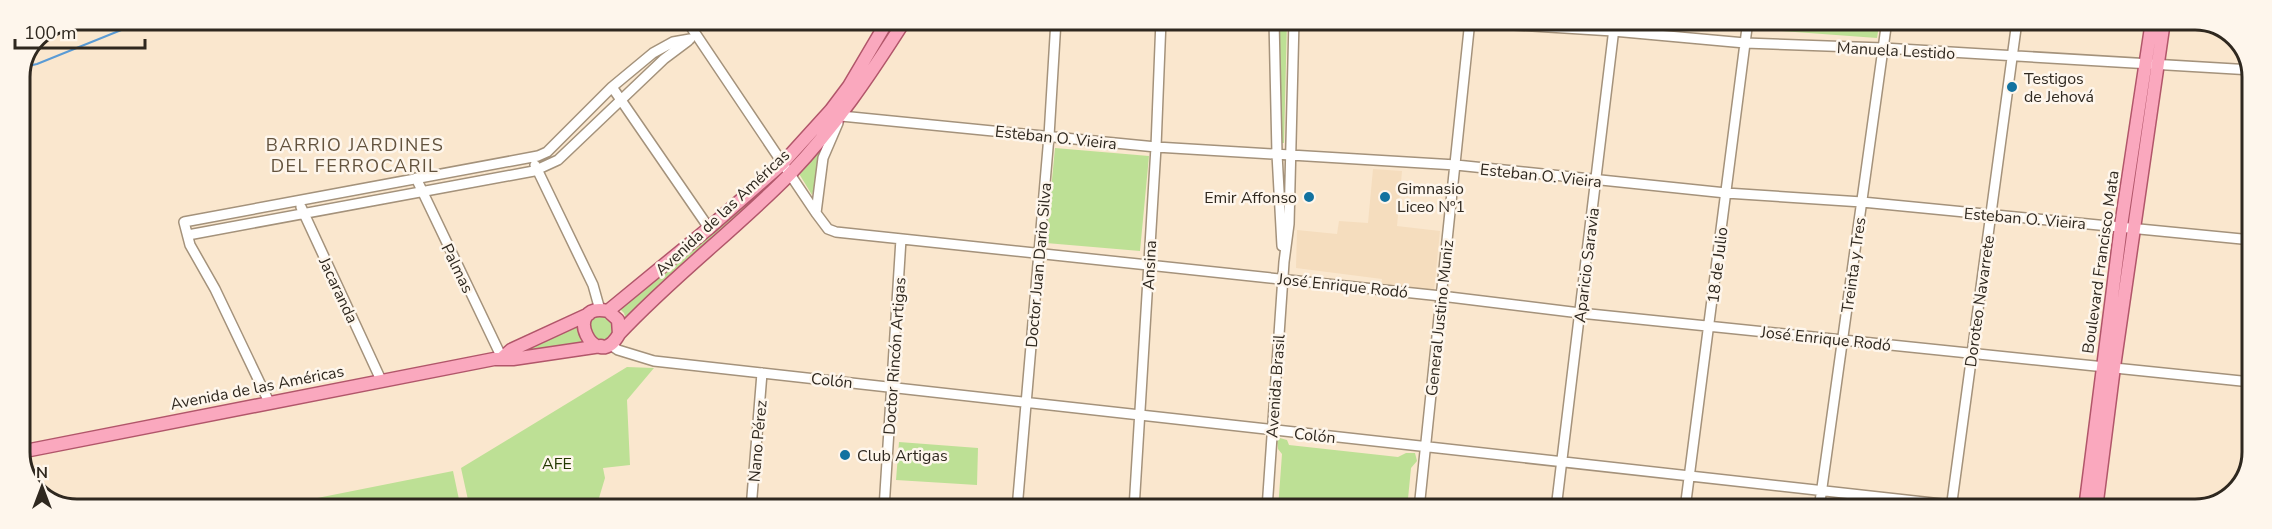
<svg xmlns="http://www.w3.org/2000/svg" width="2272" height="529" viewBox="0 0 2272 529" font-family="'Nunito Sans',sans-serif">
  <rect width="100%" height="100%" fill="#fae7ce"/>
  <path fill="#f5ddbe" d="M1373,169L1402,171L1397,226L1440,231L1434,290L1381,285L1382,279L1296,268L1297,230L1337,234L1339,221L1368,223Z"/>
  <path fill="#bde095" d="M1755,20H1880L1877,38L1754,29Z
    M1278,21H1287L1284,143H1280Z
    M829,134L812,195L798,172Z
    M1055,148L1149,156L1140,251L1046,243Z
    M782,167L785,172L627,323L624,313L617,306Z
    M604,314L616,325L610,340L600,342L590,336V320L594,316Z
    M580,326L588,343L513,354Z
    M627,367L654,368L627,400L630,465L603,468L605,478L599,498L608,509H470L461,468Z
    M1280,438L1287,440L1289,445L1398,457L1406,453H1415L1417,461L1411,468L1407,509H1278L1282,454L1278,449L1277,441Z
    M899,442L978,448L977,485L896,480Z
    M453,471L461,509L267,508Z"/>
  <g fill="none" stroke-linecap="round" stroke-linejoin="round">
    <path stroke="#5a9bd5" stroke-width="2" d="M24,67L37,64L146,20"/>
    <g stroke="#a4927b" stroke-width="12">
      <path id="minor" d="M1274,20L1277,154L1282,246
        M1433,20L1613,31L1745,43L1883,48L2252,70
        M687,21L816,213L828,229L836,232L1441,296L1580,313L2251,382
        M612,87L709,228
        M836,113L841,116L1156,147L1456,165L1726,193L1862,202L2252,240
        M535,165L593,285L600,310
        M416,178L502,358
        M301,207L381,380
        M816,213L823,158L838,123
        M188,235L534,171L558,160L664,59L688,41
        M609,344L618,350L654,361L1987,509
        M269,402L215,289L190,245L184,222L538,156L547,152L612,87L653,53L673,42L690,39
        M2251,464V463
        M751,509L762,373
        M884,509L901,239
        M1017,509L1049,136L1056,20
        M1134,509L1156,147L1161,20
        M1267,509L1284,262L1289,224L1294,20
        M1419,509L1470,20
        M1556,509L1615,20
        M1685,509L1748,20
        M1819,509L1887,20
        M1951,509L2017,21"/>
    </g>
    <g stroke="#b1566a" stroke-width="15">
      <path id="major" d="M608,311L618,320L619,334C595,377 560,301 608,311L709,228L782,164L831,110L849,86L888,20
        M619,334C672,277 735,230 790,174C835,127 870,75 905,20
        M502,358L511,350L589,314
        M20,452L494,359H513L601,346
        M2085,509L2121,226L2152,21
        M2096,509L2114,367L2164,21"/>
    </g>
    <use href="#minor" stroke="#fff" stroke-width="9"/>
    <use href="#major" stroke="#faa8be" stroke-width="12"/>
  </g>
  <g fill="#1272a0" stroke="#fef6ec" stroke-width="2">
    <circle cx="2012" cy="87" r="6"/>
    <circle cx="1309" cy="197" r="6"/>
    <circle cx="1385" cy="197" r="6"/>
    <circle cx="845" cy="455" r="6"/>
  </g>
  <g text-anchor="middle" stroke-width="5" stroke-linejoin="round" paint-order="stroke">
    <g font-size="16" fill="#2f281f" stroke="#fef6ec">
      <text transform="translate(1896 50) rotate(3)" y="6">Manuela Lestido</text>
      <text transform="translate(1056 137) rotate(6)" y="6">Esteban O. Vieira</text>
      <text transform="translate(1541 175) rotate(6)" y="6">Esteban O. Vieira</text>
      <text transform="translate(722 212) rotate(-43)" y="6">Avenida de las Américas</text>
      <text transform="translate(2025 218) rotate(5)" y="6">Esteban O. Vieira</text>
      <text transform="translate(2100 262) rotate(-82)" y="6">Boulevard Francisco Mata</text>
      <text transform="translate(1038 265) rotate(-85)" y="6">Doctor Juan Dario Silva</text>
      <text transform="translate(1149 265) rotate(-87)" y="6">Ansina</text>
      <text transform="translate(1586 265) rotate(-83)" y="6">Aparicio Saravia</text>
      <text transform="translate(1717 265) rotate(-83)" y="6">18 de Julio</text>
      <text transform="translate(1853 265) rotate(-82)" y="6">Treinta y Tres</text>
      <text transform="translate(458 268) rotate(64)" y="6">Palmas</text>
      <text transform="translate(1343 285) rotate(6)" y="6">José Enrique Rodó</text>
      <text transform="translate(339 290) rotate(65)" y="6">Jacaranda</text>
      <text transform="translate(1979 301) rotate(-82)" y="6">Doroteo Navarrete</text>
      <text transform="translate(1439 318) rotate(-84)" y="6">General Justino Muniz</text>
      <text transform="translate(1826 338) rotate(6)" y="6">José Enrique Rodó</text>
      <text transform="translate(894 356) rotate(-86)" y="6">Doctor Rincón Artigas</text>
      <text transform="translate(832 380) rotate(6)" y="6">Colón</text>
      <text transform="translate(1275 386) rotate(-86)" y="6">Avenida Brasil</text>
      <text transform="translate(257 387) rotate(-11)" y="6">Avenida de las Américas</text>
      <text transform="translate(1315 435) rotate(6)" y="6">Colón</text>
      <text transform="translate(757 441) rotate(-85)" y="6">Nano Pérez</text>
    </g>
    <g font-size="16" fill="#2f281f" stroke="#fef6ec" text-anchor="start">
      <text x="2024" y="84">Testigos<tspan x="2024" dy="18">de Jehová</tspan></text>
      <text x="1397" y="194">Gimnasio<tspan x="1397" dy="18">Liceo Nº1</tspan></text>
      <text x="1297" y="203" text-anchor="end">Emir Affonso</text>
      <text x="857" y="461">Club Artigas</text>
    </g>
    <g font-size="16" fill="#243800" stroke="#fef6ec">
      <text x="557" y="469">AFE</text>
    </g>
    <g font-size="18" letter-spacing="1.5" fill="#62523d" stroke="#fef6ec">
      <text x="355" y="151">BARRIO JARDINES<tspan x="355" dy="21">DEL FERROCARIL</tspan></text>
    </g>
  </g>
  <path d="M0 0H2272V529H0ZM77 30H2195A47 47 0 0 1 2242 77V452A47 47 0 0 1 2195 499H77A47 47 0 0 1 30 452V77A47 47 0 0 1 77 30Z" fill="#fef6ec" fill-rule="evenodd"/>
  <path fill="none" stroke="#2f281f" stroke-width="3" d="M77 30H2195A47 47 0 0 1 2242 77V452A47 47 0 0 1 2195 499H77A47 47 0 0 1 30 452V77A47 47 0 0 1 77 30Z"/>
  <g transform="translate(42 487)" stroke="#fef6ec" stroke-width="4.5" paint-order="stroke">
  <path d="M0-4.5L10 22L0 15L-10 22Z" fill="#2f281f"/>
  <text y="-9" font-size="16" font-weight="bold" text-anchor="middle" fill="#2f281f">N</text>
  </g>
  <path d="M15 39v9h130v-9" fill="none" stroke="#2f281f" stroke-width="3"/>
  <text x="24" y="39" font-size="18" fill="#2f281f" stroke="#fef6ec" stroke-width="4.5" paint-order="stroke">100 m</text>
</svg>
